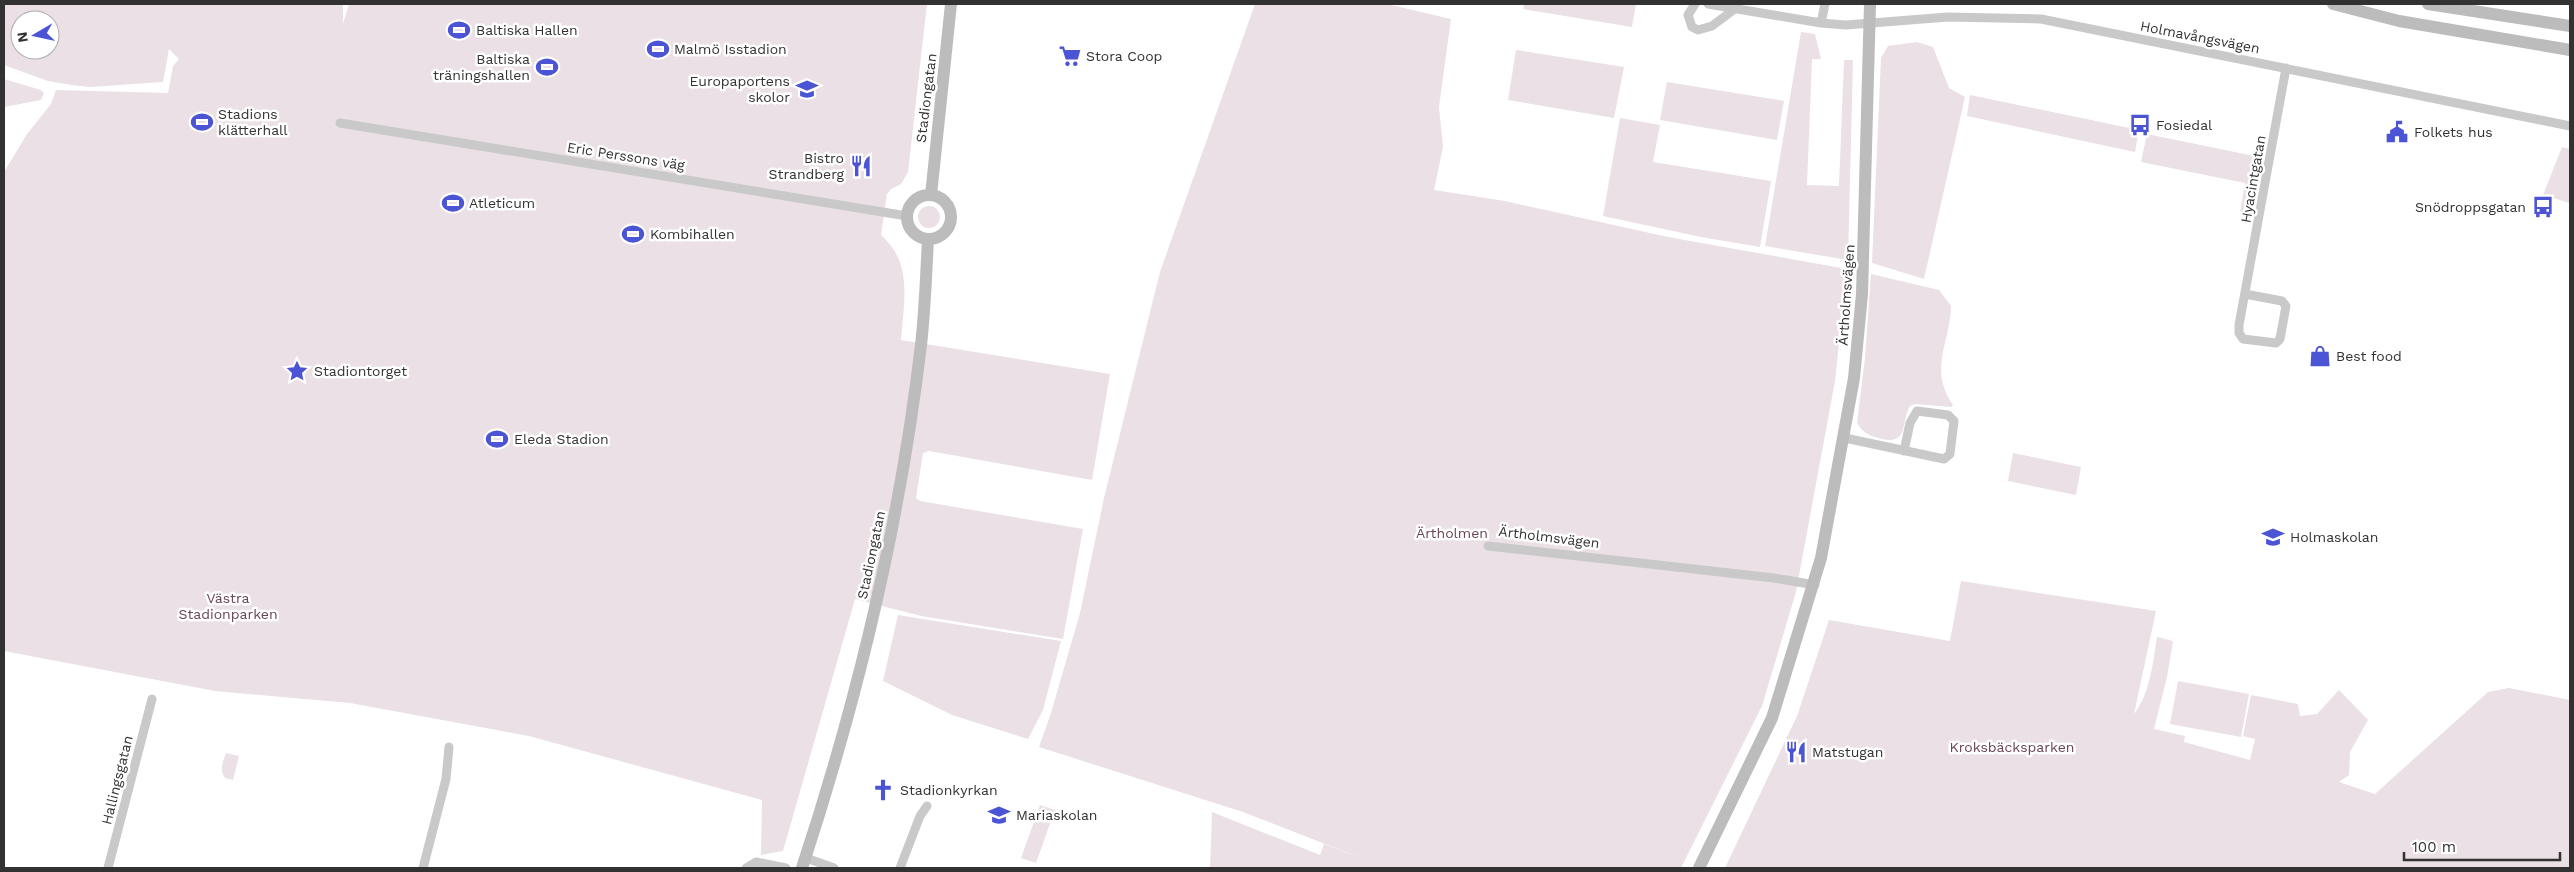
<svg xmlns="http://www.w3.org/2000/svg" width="2574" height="872" viewBox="0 0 2574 872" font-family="'Work Sans',sans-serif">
  <rect width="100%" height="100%" fill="#fff"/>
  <path fill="#eae0e5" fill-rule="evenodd" d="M4,4H343V24L349,4H927L908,172L901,184L891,189L887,194L881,235C913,263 904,301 901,340L1110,374L1092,480L929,451L923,453L916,498L920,501L1083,529L1063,639L921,616L855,599L783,851L761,855L762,800L529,736L350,703L215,691L4,651V172L27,134L51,104L56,90L168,93L173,66L179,59L169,49L163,82L90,87L71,85L48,81L4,65ZM20,20H50V50H20Z
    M1255,4H1387L1451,19L1439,107L1443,147L1434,190L1505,201L1668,237L1847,269L1835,381L1796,592L1762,706L1681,868H1210L1212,812L1320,855L1324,844L1379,865L1243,812L1039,747L1051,713L1080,613L1104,498L1160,272Z
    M1524,4H1636L1632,27L1523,9Z
    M1801,32L1815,34L1821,59H1812L1807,185L1839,186L1844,60H1853L1848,260L1765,246Z
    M1917,42L1933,47L1949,88L1965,97L1924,279L1872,263L1881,58L1888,46Z
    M1516,50L1624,67L1614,118L1508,100Z
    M4,79L41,90L44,93L41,100L4,107Z
    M1667,82L1784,101L1777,140L1660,120Z
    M1970,95L2139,130L2135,152L1967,116Z
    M1620,118L1660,125L1653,162L1771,181L1760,247L1701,237L1603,216Z
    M2147,134L2259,157L2248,213L2240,212L2245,183L2141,162Z
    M2562,147L2570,149V203L2543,195Z
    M918 217a11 11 0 1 1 22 0a11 11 0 1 1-22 0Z
    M1871,274L1939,290L1951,306C1950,345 1928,368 1953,405L1951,407L1915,404L1910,406C1900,423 1910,447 1878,438C1868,435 1862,432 1857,423L1865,358Z
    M2013,453L2081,467L2076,495L2008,481Z
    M1961,581L2156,611L2134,714C2150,694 2153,662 2157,637L2173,641L2167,677L2154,729L2185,736L2184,742L2250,760L2255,739L2243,736L2251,695L2298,704L2300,716L2317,714L2339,690L2368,720L2350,752L2349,775L2339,782L2375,794L2488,692L2509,688L2570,700V868H1725L1797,716L1829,620L1950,641Z
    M898,615L1061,641L1043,710L1028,739L952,715L883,681Z
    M2178,681L2249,694L2241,737L2170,724Z
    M226,753L239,756L233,780L225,778C219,769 223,762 226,753Z
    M1040,805L1055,810L1036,863L1021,858Z"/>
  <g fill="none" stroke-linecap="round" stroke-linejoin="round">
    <path stroke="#c9c9c9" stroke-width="9" d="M1695,4L1688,15L1692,27L1698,30L1712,26L1736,8
      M1708,4L1821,23L1846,25L1948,17L2041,19L2570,126
      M1821,23L1825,4
      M340,123L907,216
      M2245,294L2282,301L2286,306L2280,339L2276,343L2243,339L2239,333V325L2286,68
      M1845,438L1944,459L1950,454L1954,421L1948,415L1917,411L1910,423L1904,451
      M1488,546L1774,578L1815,585
      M806,858L834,868
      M108,868L152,699
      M423,868L446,779L449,747
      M746,868L756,862L786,868
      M900,868L920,816L927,806"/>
    <path stroke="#bcbcbc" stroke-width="12" d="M2333,4L2399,21L2570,50
      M2428,4L2570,26
      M907 217a22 22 0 1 1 44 0a22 22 0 1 1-44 0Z
      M931,195L951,4
      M802,868C858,698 900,523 921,345C925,310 926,275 928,240
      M1699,868L1772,718L1821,558L1854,378L1862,294L1870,4"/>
  </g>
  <defs>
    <g id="stadium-bare" transform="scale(1.725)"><path d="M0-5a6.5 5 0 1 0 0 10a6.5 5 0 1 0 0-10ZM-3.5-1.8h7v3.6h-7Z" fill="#4a54d4" stroke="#fff" stroke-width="2.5" paint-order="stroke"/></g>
    <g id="supermarket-bare" transform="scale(1.725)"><path d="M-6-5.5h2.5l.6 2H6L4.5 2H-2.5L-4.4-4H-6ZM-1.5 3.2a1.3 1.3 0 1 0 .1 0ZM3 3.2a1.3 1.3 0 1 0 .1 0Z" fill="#4a54d4" stroke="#fff" stroke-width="2.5" paint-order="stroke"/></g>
    <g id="school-bare" transform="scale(1.725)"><path d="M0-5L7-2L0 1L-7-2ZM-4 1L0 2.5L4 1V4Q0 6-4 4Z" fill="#4a54d4" stroke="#fff" stroke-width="2.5" paint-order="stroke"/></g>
    <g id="bus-bare" transform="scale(1.725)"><path d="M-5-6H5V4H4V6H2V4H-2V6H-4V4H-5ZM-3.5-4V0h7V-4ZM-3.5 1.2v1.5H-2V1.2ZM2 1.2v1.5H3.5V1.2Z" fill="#4a54d4" stroke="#fff" stroke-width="2.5" paint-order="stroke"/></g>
    <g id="civic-bare" transform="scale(1.725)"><path d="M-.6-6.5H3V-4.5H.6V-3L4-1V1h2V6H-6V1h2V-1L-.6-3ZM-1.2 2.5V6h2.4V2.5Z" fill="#4a54d4" stroke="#fff" stroke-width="2.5" paint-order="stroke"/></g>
    <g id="restaurant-bare" transform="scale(1.725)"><path d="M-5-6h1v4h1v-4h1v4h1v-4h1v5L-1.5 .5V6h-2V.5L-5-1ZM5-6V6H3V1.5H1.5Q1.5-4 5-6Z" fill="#4a54d4" stroke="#fff" stroke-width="2.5" paint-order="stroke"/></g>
    <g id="shop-bare" transform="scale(1.725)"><path d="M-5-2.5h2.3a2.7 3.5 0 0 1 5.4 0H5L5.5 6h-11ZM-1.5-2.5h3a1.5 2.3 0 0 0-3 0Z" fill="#4a54d4" stroke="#fff" stroke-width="2.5" paint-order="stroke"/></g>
    <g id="sight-bare" transform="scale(1.725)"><path d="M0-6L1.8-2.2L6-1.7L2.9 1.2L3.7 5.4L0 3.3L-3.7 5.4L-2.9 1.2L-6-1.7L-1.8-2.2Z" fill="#4a54d4" stroke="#fff" stroke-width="2.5" paint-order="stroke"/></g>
    <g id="church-bare" transform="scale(1.725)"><path d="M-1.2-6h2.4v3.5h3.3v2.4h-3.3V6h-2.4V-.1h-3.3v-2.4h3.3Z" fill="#4a54d4" stroke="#fff" stroke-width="2.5" paint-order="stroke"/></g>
  </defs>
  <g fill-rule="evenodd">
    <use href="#stadium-bare" x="459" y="30"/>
    <use href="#stadium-bare" x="658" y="49"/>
    <use href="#supermarket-bare" x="1070" y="56"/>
    <use href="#stadium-bare" x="547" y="67"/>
    <use href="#school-bare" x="807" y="89"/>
    <use href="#stadium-bare" x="202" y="122"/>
    <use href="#bus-bare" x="2140" y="125"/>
    <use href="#civic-bare" x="2397" y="132"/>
    <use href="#restaurant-bare" x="861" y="166"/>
    <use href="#stadium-bare" x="453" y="203"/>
    <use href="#bus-bare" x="2543" y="207"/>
    <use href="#stadium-bare" x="633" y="234"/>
    <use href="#shop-bare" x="2320" y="356"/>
    <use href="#sight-bare" x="297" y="371"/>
    <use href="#stadium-bare" x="497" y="439"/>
    <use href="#school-bare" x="2273" y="537"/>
    <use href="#restaurant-bare" x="1796" y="752"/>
    <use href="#church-bare" x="883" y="790"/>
    <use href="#school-bare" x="999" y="815"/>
  </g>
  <g text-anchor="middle" stroke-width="5" stroke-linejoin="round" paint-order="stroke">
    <g font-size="14" fill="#323232" stroke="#fff" text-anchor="start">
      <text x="476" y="35">Baltiska Hallen</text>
      <text x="674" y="54">Malmö Isstadion</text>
      <text x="1086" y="61">Stora Coop</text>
      <text x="530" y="64" text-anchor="end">Baltiska<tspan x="530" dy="16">träningshallen</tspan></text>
      <text x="790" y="86" text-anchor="end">Europaportens<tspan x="790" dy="16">skolor</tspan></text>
      <text x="218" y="119">Stadions<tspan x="218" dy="16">klätterhall</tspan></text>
      <text x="2156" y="130">Fosiedal</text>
      <text x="2414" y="137">Folkets hus</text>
      <text x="844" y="163" text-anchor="end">Bistro<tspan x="844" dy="16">Strandberg</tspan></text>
      <text x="469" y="208">Atleticum</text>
      <text x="2526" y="212" text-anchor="end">Snödroppsgatan</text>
      <text x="650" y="239">Kombihallen</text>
      <text x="2336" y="361">Best food</text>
      <text x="314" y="376">Stadiontorget</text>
      <text x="514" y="444">Eleda Stadion</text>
      <text x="2290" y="542">Holmaskolan</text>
      <text x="1812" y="757">Matstugan</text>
      <text x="900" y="795">Stadionkyrkan</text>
      <text x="1016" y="820">Mariaskolan</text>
    </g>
    <g font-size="14" fill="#323232" stroke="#fff">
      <text transform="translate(2200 37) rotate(11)" y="5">Holmavångsvägen</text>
      <text transform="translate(926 98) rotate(-83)" y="5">Stadiongatan</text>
      <text transform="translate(626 156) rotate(9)" y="5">Eric Perssons väg</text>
      <text transform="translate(2253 179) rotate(-80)" y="5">Hyacintgatan</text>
      <text transform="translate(1846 295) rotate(-86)" y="5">Ärtholmsvägen</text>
      <text transform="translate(1549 537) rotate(7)" y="5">Ärtholmsvägen</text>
      <text transform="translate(871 555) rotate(-78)" y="5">Stadiongatan</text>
      <text transform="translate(117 780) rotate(-76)" y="5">Hallingsgatan</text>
    </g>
    <g font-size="14" fill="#6a4456" stroke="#fff">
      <text x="1452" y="538">Ärtholmen</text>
      <text x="228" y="603">Västra<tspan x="228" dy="16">Stadionparken</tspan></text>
      <text x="2012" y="752">Kroksbäcksparken</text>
    </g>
  </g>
  <rect width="2574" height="872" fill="none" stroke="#323232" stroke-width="10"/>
  <g transform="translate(35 35) rotate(261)"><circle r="24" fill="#ffffff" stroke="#adadad"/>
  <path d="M0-4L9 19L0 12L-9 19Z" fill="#4a54d4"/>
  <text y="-8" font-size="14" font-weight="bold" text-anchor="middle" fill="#323232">N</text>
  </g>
  <path d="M2404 852v8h156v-8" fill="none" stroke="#323232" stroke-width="2.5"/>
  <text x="2412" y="852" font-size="15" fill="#323232" stroke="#ffffff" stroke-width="4" paint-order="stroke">100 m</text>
</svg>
